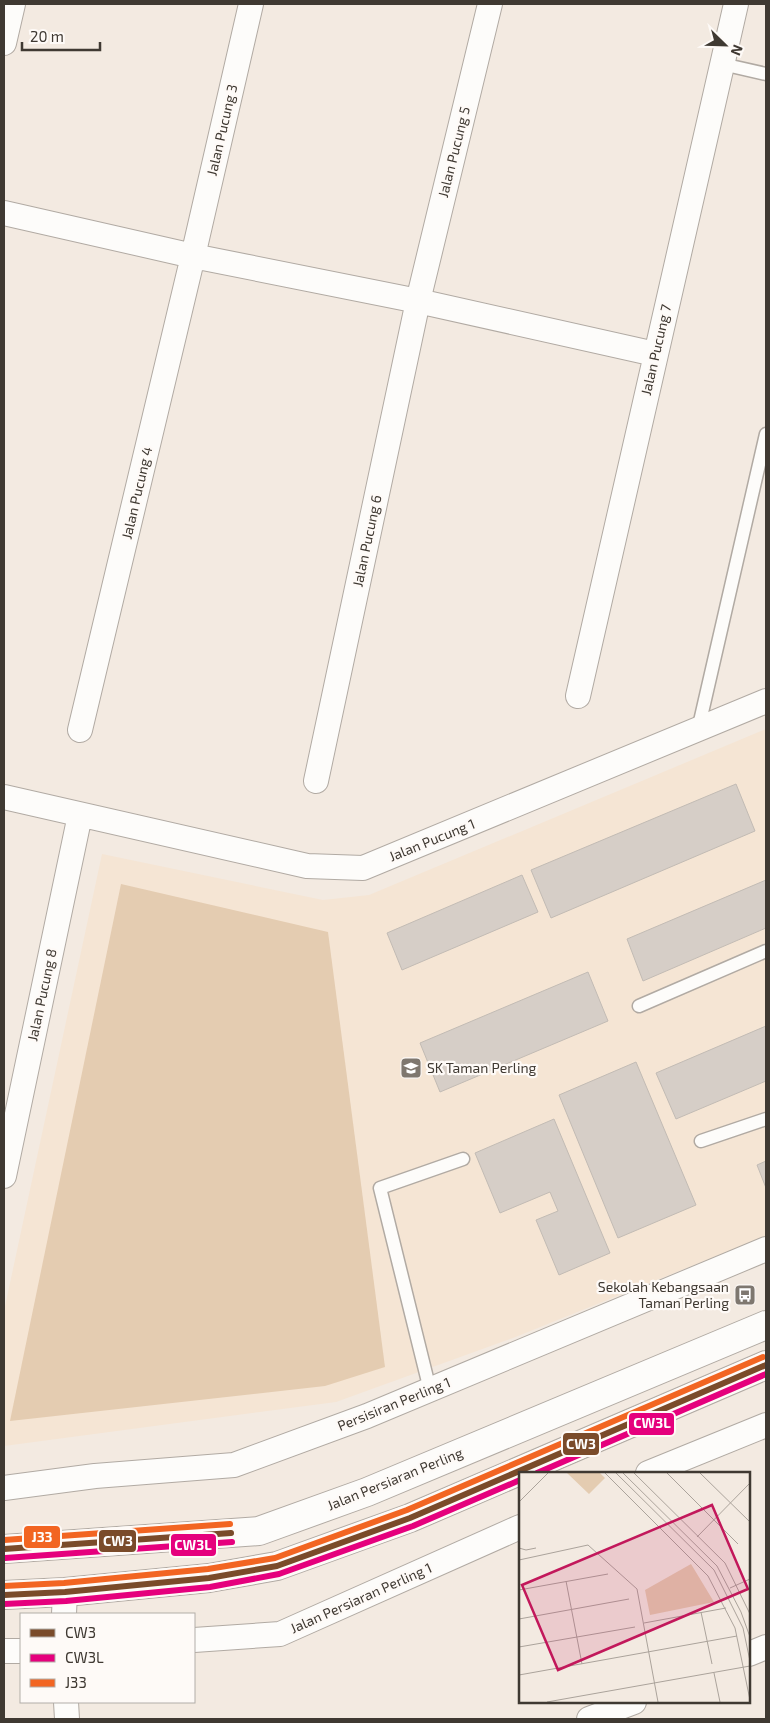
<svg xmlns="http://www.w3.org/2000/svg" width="770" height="1723" viewBox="0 0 770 1723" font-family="'Exo 2',sans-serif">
  <rect width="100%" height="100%" fill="#f3eae1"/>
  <path fill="#f5e5d4" d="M766,729V1236L513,1338L336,1402L4,1446V1311L102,854L323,900L369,895Z"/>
  <path fill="#e4ccb1" d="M121,884L328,932L385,1367L325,1386L10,1421Z"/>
  <path fill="#d6cec7" stroke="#c2bbb4" d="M736,784L755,831L551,918L531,870Z
    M522,875L538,912L402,970L387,933Z
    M766,880V928L643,981L627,939Z
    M588,972L608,1021L440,1092L420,1043Z
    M766,1026V1081L676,1119L656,1073Z
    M636,1062L696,1205L618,1238L559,1095Z
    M554,1119L610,1253L559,1275L536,1220L558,1211L550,1192L500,1213L475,1153Z
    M766,1161V1188L757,1165Z"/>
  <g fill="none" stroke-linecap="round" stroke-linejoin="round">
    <g stroke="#b1aaa3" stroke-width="15">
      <path id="service" d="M722,64L766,74
        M698,730L766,434
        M639,1006L766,951
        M701,1141L766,1119
        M430,1390L380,1188L463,1159"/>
    </g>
    <g stroke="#b1aaa3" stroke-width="26">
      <path id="minor" d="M4,43L13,4
        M4,213L193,256L418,301L655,354
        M578,696L736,4
        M80,730L193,256L251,4
        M316,781L418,301L490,4
        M4,797L307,866L363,868L766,701
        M4,1176L80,815
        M648,1473L766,1425
        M4,1488L95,1476L234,1465L367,1416L766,1249
        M64,1614L65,1592
        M194,1640L280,1634L520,1527
        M4,1651H21
        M749,1654L766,1647
        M66,1702L67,1719
        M589,1719L634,1702"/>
    </g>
    <g stroke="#b1aaa3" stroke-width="30">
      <path id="secondary" d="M4,1549L259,1531L367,1492L766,1325
        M4,1595L65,1592L209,1578L277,1566L410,1518L766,1365"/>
    </g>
    <use href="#service" stroke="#fdfcfa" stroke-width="12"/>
    <use href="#minor" stroke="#fdfcfa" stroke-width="24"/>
    <use href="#secondary" stroke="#fdfcfa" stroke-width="28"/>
    <g stroke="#fefaf7" stroke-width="10">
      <path id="bus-1" d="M4,1549L231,1533
        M4,1595L65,1592L209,1578L277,1566L410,1518L766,1365"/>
    </g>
    <g stroke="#fefaf7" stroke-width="10">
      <path id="bus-2" d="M537,1473L766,1374
        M5,1558L232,1542
        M4,1604L66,1601L210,1587L279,1574L413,1526L520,1480"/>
    </g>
    <g stroke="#fefaf7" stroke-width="10">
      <path id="bus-3" d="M4,1540L230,1524
        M4,1586L64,1583L208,1569L275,1558L407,1510L763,1357"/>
    </g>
    <use href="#bus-1" stroke="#7a4b2a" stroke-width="6"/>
    <use href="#bus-2" stroke="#e5007d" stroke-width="6"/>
    <use href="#bus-3" stroke="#f26522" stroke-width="6"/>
  </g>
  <defs>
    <g id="school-square" transform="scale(1.125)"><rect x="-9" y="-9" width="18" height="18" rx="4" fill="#7e776f" stroke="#fefaf7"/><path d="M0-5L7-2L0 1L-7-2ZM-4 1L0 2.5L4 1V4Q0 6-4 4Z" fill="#fff"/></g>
    <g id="bus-square" transform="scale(1.125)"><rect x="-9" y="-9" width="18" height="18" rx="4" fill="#7e776f" stroke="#fefaf7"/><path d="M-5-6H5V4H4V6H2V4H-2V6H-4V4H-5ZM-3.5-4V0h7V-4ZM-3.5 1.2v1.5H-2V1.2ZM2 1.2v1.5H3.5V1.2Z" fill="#fff"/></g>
  </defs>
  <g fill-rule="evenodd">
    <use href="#school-square" x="411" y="1068"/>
    <use href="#bus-square" x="745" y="1295"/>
  </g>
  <g text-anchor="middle" stroke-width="4.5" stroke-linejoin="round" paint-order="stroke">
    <g font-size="14" fill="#3f3932" stroke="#fefaf7">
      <text transform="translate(222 130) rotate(-77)" y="5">Jalan Pucung 3</text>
      <text transform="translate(454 152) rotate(-76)" y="5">Jalan Pucung 5</text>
      <text transform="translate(656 350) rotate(-77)" y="5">Jalan Pucung 7</text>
      <text transform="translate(137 493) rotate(-77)" y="5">Jalan Pucung 4</text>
      <text transform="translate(367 541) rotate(-78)" y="5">Jalan Pucung 6</text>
      <text transform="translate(432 840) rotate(-22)" y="5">Jalan Pucung 1</text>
      <text transform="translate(42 995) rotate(-78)" y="5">Jalan Pucung 8</text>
      <text transform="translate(394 1404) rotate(-22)" y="5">Persisiran Perling 1</text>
      <text transform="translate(395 1479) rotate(-22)" y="5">Jalan Persiaran Perling</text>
      <text transform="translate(361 1598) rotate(-24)" y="5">Jalan Persiaran Perling 1</text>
    </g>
    <g font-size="14" fill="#3f3932" stroke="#fefaf7" text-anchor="start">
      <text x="427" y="1073">SK Taman Perling</text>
      <text x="729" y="1292" text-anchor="end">Sekolah Kebangsaan<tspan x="729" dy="16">Taman Perling</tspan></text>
    </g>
  </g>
  <g transform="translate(519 1472)">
    <rect width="231" height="231" fill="#f3eae1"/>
    <path d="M48,1H81L86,6L70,22ZM172,92L195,130L131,143L126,118Z" fill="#e4ccb1"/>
    <path fill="none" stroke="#aba39b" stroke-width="1" d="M86,1L189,104L216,156L231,228M97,1L195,98L224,156L231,189M104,1L198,94L222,140L231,165M115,1L206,91L231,142M148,1L219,72M181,1L231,50M0,30L29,1M178,65L231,11M0,76L7,78L17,76M0,88L69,73L118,117L139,230M47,109L63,192M211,116L231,107M0,118L89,102M182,140L193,192M0,147L110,127M125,151L207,136M0,175L116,155M195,201L201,230M0,203L218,164M28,230L231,194"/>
    <path fill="#c2185b" fill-opacity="0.15" stroke="#c2185b" stroke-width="2.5" d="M193,33L229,117L39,198L3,113Z"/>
    <rect width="231" height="231" fill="none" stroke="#3f3932" stroke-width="2.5"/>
  </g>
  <g stroke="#fefaf7" stroke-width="2">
    <rect x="628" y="1412" width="47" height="24" rx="5" fill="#e5007d"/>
    <rect x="562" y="1432" width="38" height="24" rx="5" fill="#7a4b2a"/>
    <rect x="23" y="1525" width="38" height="24" rx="5" fill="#f26522"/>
    <rect x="98" y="1529" width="39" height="24" rx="5" fill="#7a4b2a"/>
    <rect x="170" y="1533" width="47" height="24" rx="5" fill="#e5007d"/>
  </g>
  <g font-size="14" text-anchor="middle" font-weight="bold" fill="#fff">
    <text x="652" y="1428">CW3L</text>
    <text x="581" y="1449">CW3</text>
    <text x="42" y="1542">J33</text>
    <text x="118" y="1546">CW3</text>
    <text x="193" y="1550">CW3L</text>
  </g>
  <rect width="770" height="1723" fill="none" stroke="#3f3932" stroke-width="10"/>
  <rect x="20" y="1613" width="175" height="90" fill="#fefaf7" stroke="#b2ada8"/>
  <rect x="30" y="1629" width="25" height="8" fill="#7a4b2a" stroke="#b2ada8"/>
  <text x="65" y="1638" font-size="15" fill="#3f3932">CW3</text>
  <rect x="30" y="1654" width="25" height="8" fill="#e5007d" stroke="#b2ada8"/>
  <text x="65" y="1663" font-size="15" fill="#3f3932">CW3L</text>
  <rect x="30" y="1679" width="25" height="8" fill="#f26522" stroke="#b2ada8"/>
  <text x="65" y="1688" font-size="15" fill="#3f3932">J33</text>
  <g transform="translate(725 45) rotate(113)" stroke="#fefaf7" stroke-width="4" paint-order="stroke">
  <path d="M0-4L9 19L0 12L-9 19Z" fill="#3f3932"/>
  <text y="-8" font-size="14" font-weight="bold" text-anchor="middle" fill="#3f3932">N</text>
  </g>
  <path d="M22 42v8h78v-8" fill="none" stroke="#3f3932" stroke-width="2.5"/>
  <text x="30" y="42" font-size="15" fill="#3f3932" stroke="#fefaf7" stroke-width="4" paint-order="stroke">20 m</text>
</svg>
